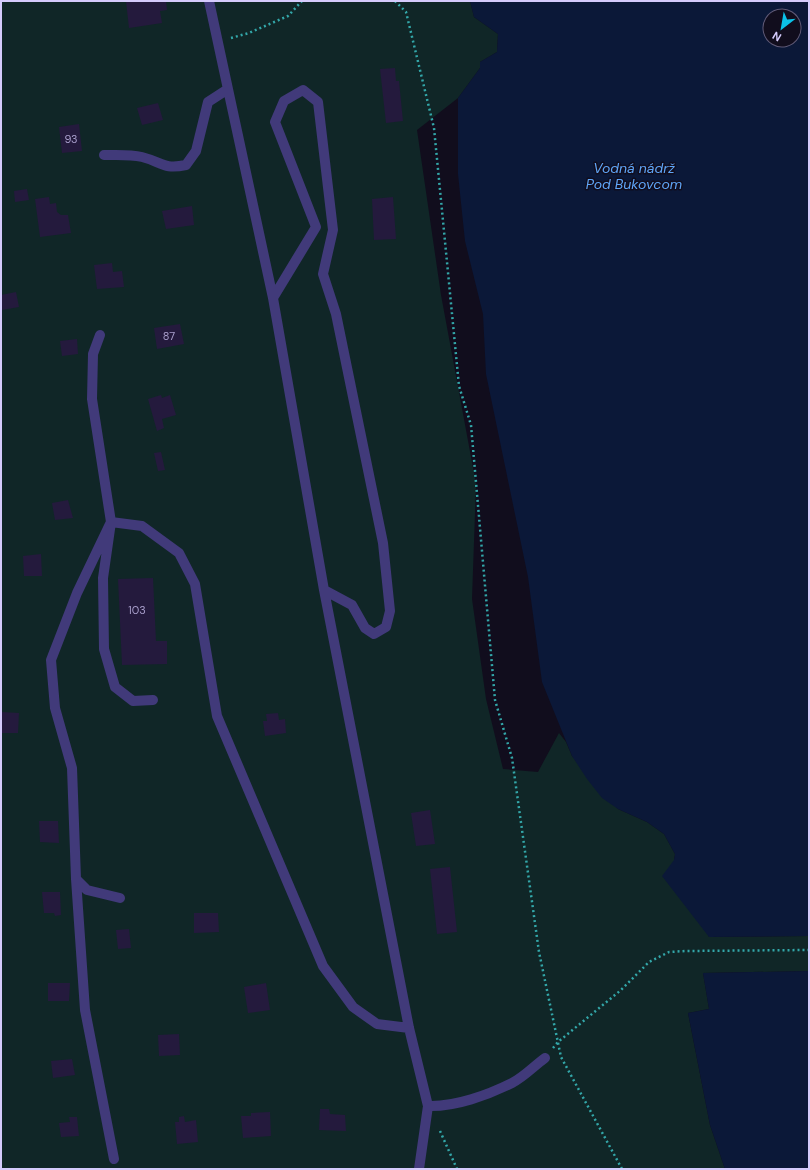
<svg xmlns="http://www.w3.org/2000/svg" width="810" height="1170" viewBox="0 0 810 1170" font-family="'DM Sans',sans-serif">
  <rect width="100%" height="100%" fill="#110d1d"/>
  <path fill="#102627" d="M1,1H470L474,17L498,34L497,52L480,62V68L458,98L417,130L441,295L476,484L472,599L486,699L503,769L538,772L559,733L566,742L572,756L618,809L647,822L664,834L675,854L674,860L709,937L809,936V971L703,973L709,1009L688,1013L710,1125L725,1169H1Z"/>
  <path fill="#0b1838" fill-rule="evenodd" d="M470,1H809V936L709,937L662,876L674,860L675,854L664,834L647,822L618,809L602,798L587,779L572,756L542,682L528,577L486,374L483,314L465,241L458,174V98L480,68V62L497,52L498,34L474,17ZM770,16H794V40H770Z
    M809,971V1169H725L710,1125L688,1013L709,1009L703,973Z"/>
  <path fill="#241a3d" d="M126,1H166L167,10L160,11L162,23L129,28Z
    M395,68L396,81H399L403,121L386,123L380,69Z
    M158,103L163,120L142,125L137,108Z
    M79,124L82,151L62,153L59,127Z
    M27,189L29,200L15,202L14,191Z
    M49,197L50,204L56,203L57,212L61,215H68L71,233L40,237L35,199Z
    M393,197L396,239L374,240L372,199Z
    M192,206L194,225L166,229L162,211Z
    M112,263L113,272L122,271L124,287L97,289L94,265Z
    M16,292L19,307L2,310L1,295Z
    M180,324L184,344L157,349L154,328Z
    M77,339L78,354L62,356L60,341Z
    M161,395L162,398L170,395L176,415L162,419L164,428L157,431L148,399Z
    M161,452L165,470L158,471L154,453Z
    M68,500L73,518L55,520L52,503Z
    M41,554L42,576H24L23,556Z
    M153,578L156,641H167V664L122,665L118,579Z
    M1,712L19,713L18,733H1Z
    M278,713L279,720L285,719L286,733L265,736L263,721H267L266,714Z
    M430,810L435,844L416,846L411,813Z
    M39,821H58L59,843L40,842Z
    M450,867L457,932L437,934L430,869Z
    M42,892H60L61,915L55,916L54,913H44Z
    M194,913H218L219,932L194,933Z
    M129,929L131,948L118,949L116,930Z
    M48,983H70L69,1001H48Z
    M266,983L270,1010L248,1013L244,987Z
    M179,1034L180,1055L159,1056L158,1035Z
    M72,1059L75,1075L53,1078L51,1061Z
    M320,1109H329L330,1114L345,1115L346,1131L319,1130Z
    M270,1112L271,1136L243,1138L241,1116H251V1113Z
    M184,1116L185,1122L196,1120L198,1142L177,1144L175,1122H179V1117Z
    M69,1117H77L79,1136L61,1137L59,1123L70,1122Z"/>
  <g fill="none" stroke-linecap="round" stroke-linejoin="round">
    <path stroke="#33a7a9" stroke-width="2.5" stroke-dasharray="2 3" stroke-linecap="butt" d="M395,1L406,12L434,128L459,386L471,425L495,700L512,758L539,952L561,1057L622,1169
      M231,38L249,33L288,16L302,1
      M553,1048L558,1042L621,990L649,962L669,952L685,951L809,950
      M440,1131L457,1169"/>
    <path stroke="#413a7a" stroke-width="10" d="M209,1L273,298L324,590L409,1028L428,1106L419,1169
      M104,155C117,155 129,154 142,157C162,162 163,170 186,165L196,151L208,102L228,89
      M273,298L316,227L275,122L284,101L303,90L318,102L333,230L323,274L336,314L383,543L390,611L386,627L374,634L365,628L352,605L324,590
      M100,335L93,354L92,399L111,522L77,593L51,660L55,708L72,768L76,879L87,890L120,898
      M153,700L133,701L115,687L104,649L103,578L111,522L142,526L179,553L195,584L217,716L323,966L353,1007L377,1024L409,1028
      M76,879L85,1010L114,1159
      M428,1106C455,1107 488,1095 512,1083C524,1077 534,1066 545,1058"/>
  </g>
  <g text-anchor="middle" stroke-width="3" stroke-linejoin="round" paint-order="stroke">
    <g font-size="11" fill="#a99fcc">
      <text x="71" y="143">93</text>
      <text x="169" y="340">87</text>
      <text x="137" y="614">103</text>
    </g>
    <g font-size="14" font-style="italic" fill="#5fa5f7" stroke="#110d1d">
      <text x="634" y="173">Vodná nádrž<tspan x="634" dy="16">Pod Bukovcom</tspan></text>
    </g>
  </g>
  <rect width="810" height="1170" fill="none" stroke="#d5cbfc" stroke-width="4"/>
  <g transform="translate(782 28) rotate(211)"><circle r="19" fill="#110d1d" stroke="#5f5976"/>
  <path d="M0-3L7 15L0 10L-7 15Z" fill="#0bc1e8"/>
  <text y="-6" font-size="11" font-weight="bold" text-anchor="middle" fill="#d5cbfc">N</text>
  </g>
</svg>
